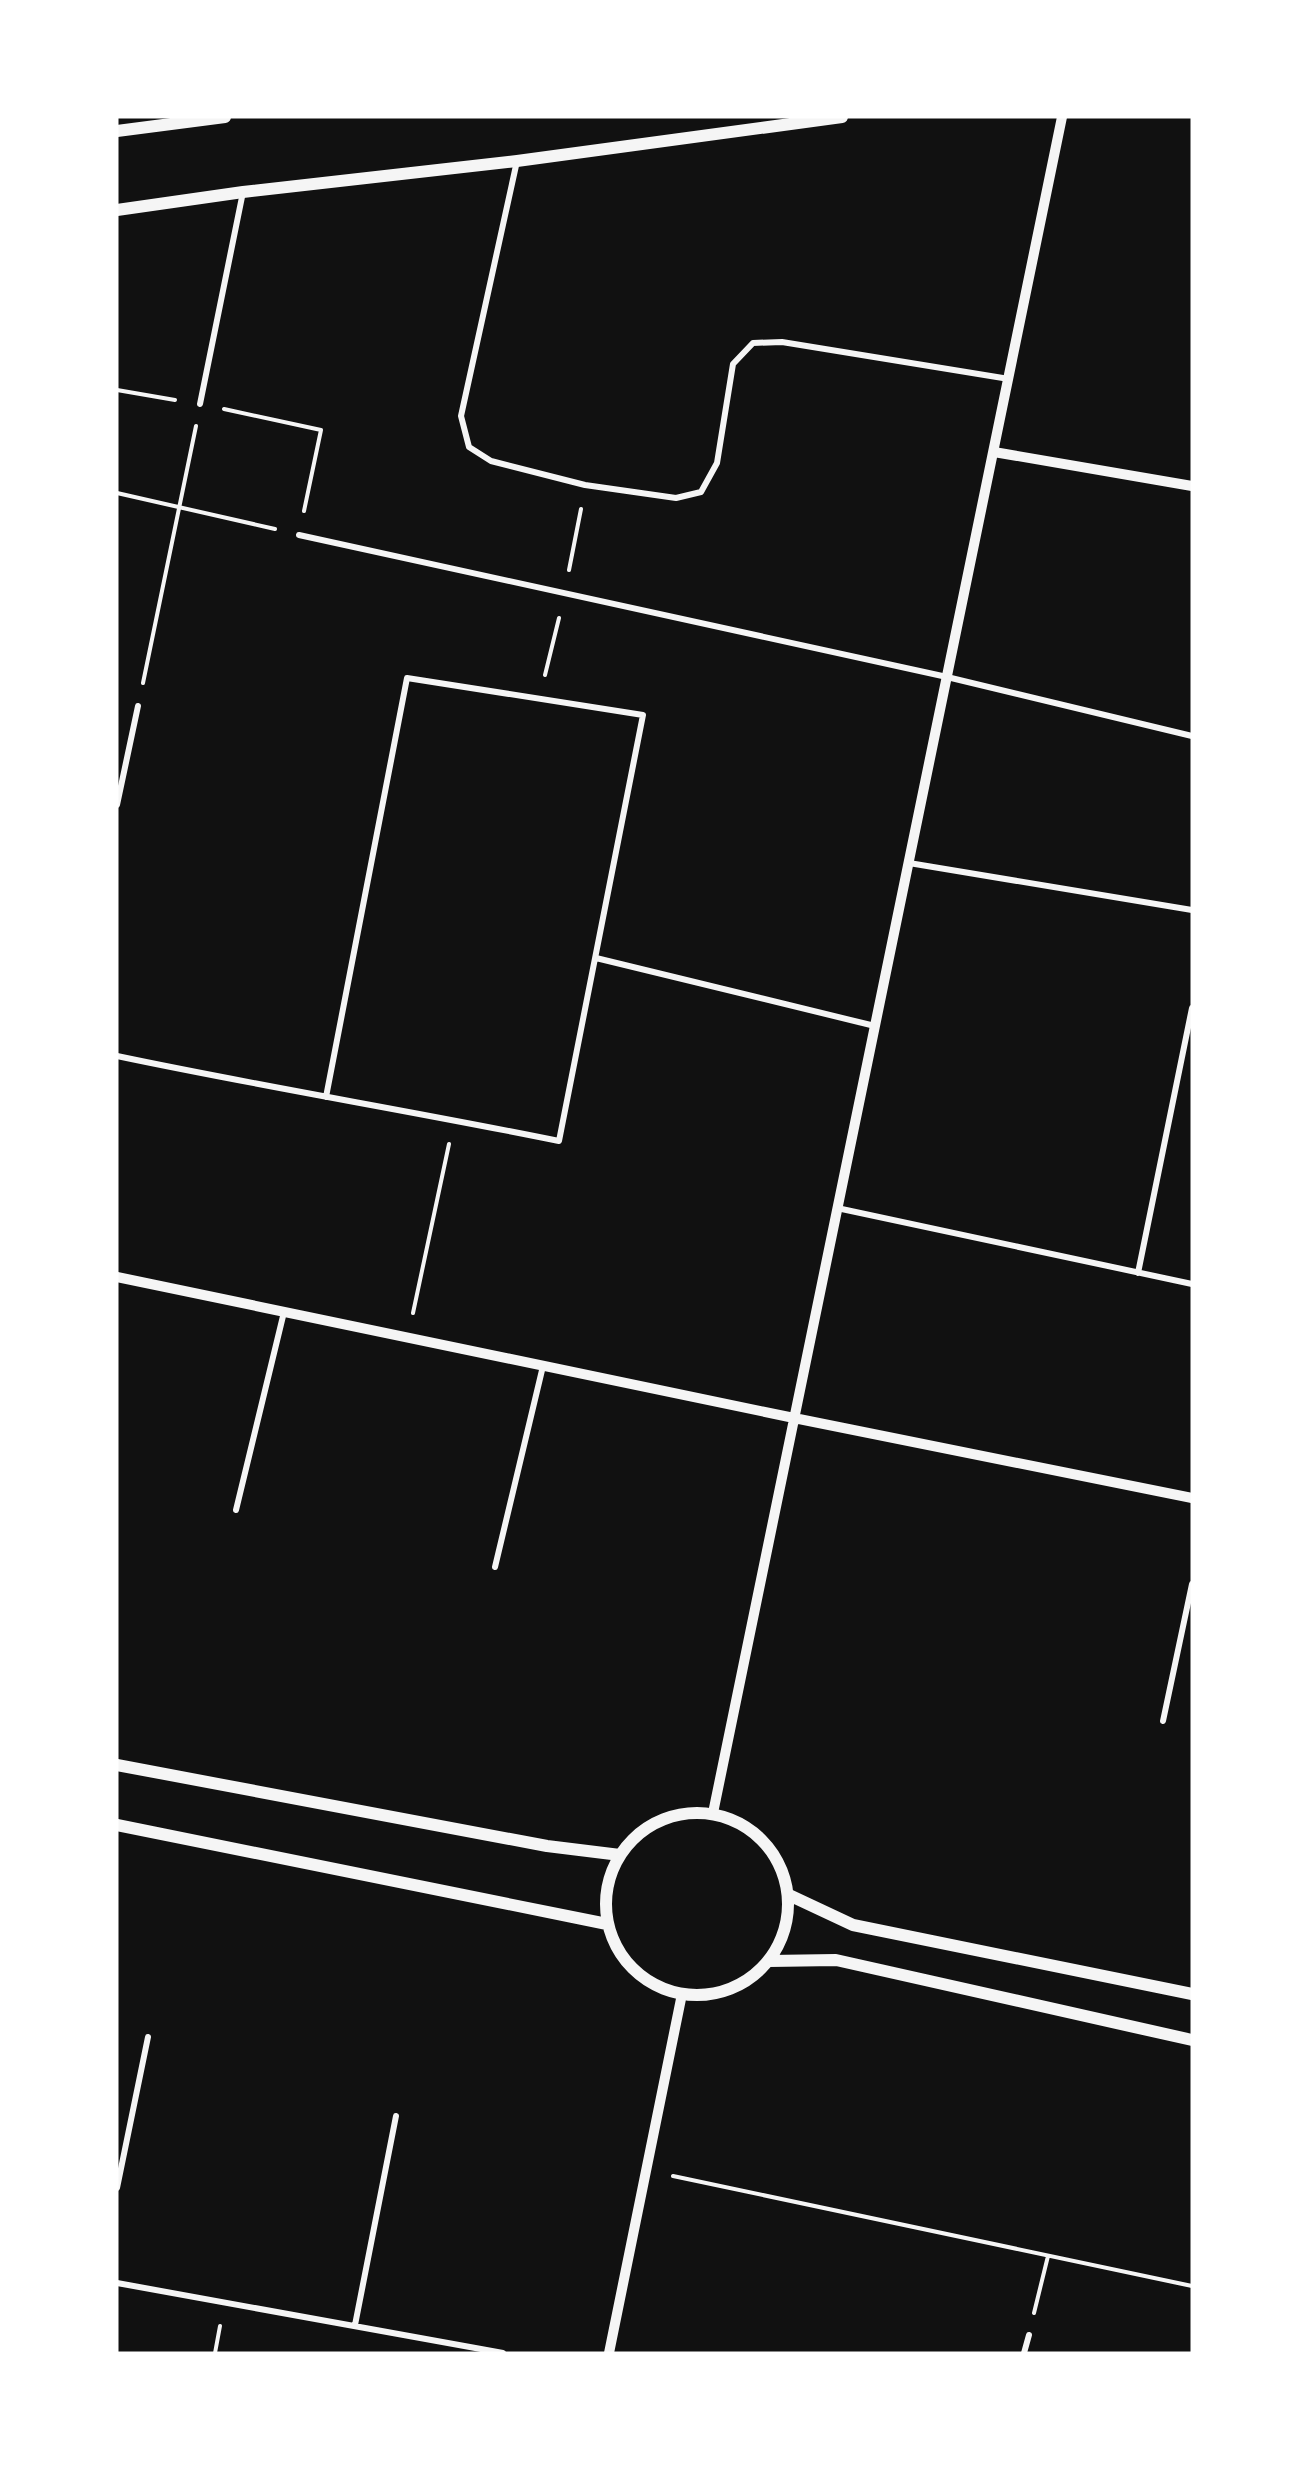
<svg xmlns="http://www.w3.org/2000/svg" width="1309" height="2470" viewBox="0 0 1309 2470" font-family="Roboto,sans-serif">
  <rect width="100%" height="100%" fill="#111"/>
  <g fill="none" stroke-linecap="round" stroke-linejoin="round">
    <path stroke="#f5f5f5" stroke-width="4" d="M117,390L175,400
      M224,409L321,430L304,511
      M117,493L275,529
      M569,570L581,509
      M545,675L559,618
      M143,683L196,426
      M413,1313L449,1144
      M673,2176L1192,2286
      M1034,2313L1048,2256
      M215,2353L220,2326"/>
    <path stroke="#f5f5f5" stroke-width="6" d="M517,161L461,416L469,447L491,461L585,485L676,498L701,492L717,463L733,364L753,343L782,342L1009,379
      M200,404L243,192
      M299,535L947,677L1192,736
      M117,805L138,706
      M909,863L1192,910
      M596,958L875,1026
      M117,1056C264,1087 412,1111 559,1141L643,715L407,678L326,1097
      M837,1208L1192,1284
      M1138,1273L1192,1008
      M236,1510L284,1312
      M495,1567L543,1366
      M1163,1721L1192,1584
      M117,2188L148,2037
      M117,2283L503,2353
      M355,2325L396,2116
      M1024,2353L1029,2335"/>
    <path stroke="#f5f5f5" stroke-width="10" d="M994,452L1192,486
      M117,1277L794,1418L1192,1498
      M713,1813L1062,117
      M609,2353L682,1994"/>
    <path stroke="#f5f5f5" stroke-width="12" d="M117,131L225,117
      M117,210L243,192L517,161L842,117
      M117,1765L547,1846L620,1855
      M606 1904a91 91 0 1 1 182 0a91 91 0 1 1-182 0Z
      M117,1825L607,1924
      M789,1895L853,1925L1192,1994
      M769,1961L836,1960L1192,2040"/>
  </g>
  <rect width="1309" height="2470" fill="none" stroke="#ffffff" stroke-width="237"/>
</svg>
